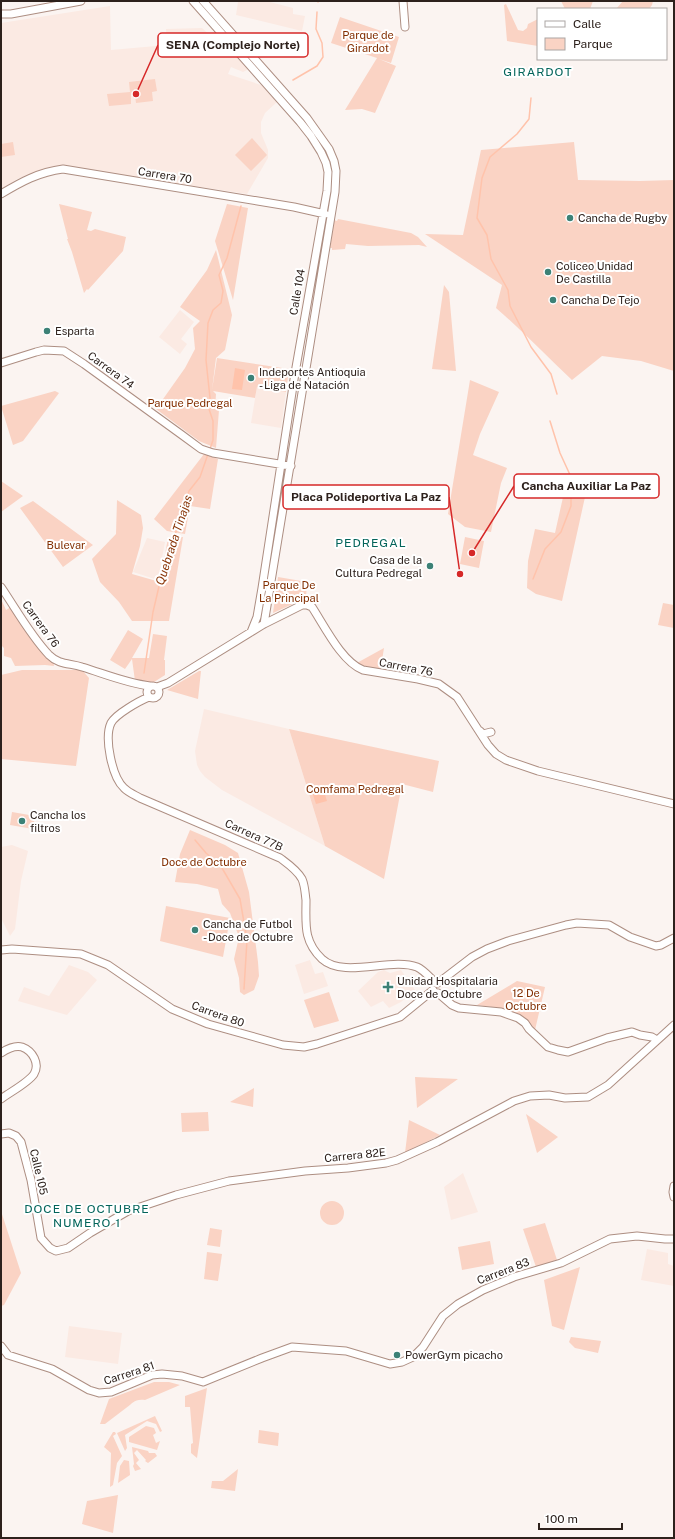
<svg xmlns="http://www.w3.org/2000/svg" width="675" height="1539" viewBox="0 0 675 1539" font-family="'Public Sans',sans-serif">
  <rect width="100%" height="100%" fill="#fbf4f1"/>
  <path fill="#fbeae3" d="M236,1H266L293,8V14L305,16L302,31L236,15L238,2Z
    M110,6L111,50L167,45L166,29L202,28L213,38L229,45L248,68L247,70L243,72L231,67L228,74L264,86L277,102L265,113L261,122V133L268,150V158L247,194L61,166L39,171L17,179L1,190V23Z
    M180,310L194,322L181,339L187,344L180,354L159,337Z
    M257,387L286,392L281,428L251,423Z
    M147,538L165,542L158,580L133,572Z
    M204,709L289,729L325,846L222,790L205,777L200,771L197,765L195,751Z
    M12,845L28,851L21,881L15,929L10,936L1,918V847Z
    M310,960L315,974L323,972L328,986L304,994L295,965Z
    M69,965L88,972L97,980L67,1015L18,1001L24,987L49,996Z
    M384,970L390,973L401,970L415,990L401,1002L389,1008L383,1001L371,1007L358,991L378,972Z
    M463,1173L478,1212L451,1220L444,1187Z
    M647,1249L668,1253V1264L674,1266L673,1277H674V1286L641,1280Z
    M69,1326L122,1333L118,1364L65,1357Z"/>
  <path fill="#fad3c4" d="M561,1H593L590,9H565Z
    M623,1H653L652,5L649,9H616Z
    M506,4L518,30L523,31L527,28L528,24L538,19V46L507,41L504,5Z
    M340,17L399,37L391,63L379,59L396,66L375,113L362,109L345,110L377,58L331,43Z
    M155,79L157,91L152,92L153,101L136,103L135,95H131V104L109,106L107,94L130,92L129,82Z
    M252,138L267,155L251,171L235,155Z
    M13,142L15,155L1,157V144Z
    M574,142L578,180L640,181L674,180V371L641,361L602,356L572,380C546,356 523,331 496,308L502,285L425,234L463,235L481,150Z
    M59,204L92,212L87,230L91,231L95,229L126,237L123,251L88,290L87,289L84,293L72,252L67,239H68Z
    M227,204L248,208L233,300L215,241Z
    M338,219L411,233L418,237L427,247L419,245L368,246L346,244L345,249L332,250V248H330L334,220L337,221Z
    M216,250L232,315L225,350L216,358L212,390L217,358L289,369L286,392L257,387L255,398L213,391L216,394L215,409L219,410L216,448L199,441L156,409L185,368L195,349L193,328L200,321L180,307L207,270Z
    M444,285L449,292L456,371L432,369Z
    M470,380L499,392L480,434L473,455L507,468L501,483L491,532L465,527L448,514Z
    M55,391L59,393L23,441L13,445L1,406Z
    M204,454L218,459L210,509L190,506L185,534L167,531L154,519Z
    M568,475L589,479L562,601L536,594L527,588L528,561L535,529L555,533Z
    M1,481L23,496L1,512Z
    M117,500L141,515L143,528L140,546L132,574L160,582L168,538L183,537L169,621H132L119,602L100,582L92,559L116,534Z
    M33,501L93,545L63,567L20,508Z
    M465,537L484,541L479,568L460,564Z
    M278,577L307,582L306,598L273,613Z
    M1,599L6,610L11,607L53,659L54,666L45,665L15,666L11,658L4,656V648L1,645Z
    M663,603L674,605V628L658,625Z
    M128,630L143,639L132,658H149L153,634L167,636L164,660H165V675L151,684L135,681L132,659L125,669L110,660Z
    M384,648L380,673L355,664Z
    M22,670H82L89,678L76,766L1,759V675Z
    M199,671H201L198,699L167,690Z
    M289,729L439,761L433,792L402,784L384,879L325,846Z
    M12,812L35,816L33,829L10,825Z
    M190,830L225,845L238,853L249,892L258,962L259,976L254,990L244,995L240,992L239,978L234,959L239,937L230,913L222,904L218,889L197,884L175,882L180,854Z
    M166,906L230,918L223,957L160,941Z
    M517,981L545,987L535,1030C517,1008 504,1009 477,1005Z
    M329,992L339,1021L314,1028L304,1000Z
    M415,1077L458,1079L417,1108Z
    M254,1088L253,1107L230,1102Z
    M208,1112L209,1131L182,1132L181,1113Z
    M526,1114L558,1137L537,1153Z
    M409,1120L440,1135L405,1153Z
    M320 1213a12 12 0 1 1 24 0a12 12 0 1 1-24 0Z
    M1,1211L21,1273L4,1305L1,1306Z
    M545,1223L557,1260L536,1267L523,1229Z
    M210,1228L222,1230L220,1247L207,1245Z
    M490,1241L494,1264L462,1270L458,1247Z
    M207,1252L222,1254L218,1281L204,1279Z
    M580,1267L564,1330L552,1326L544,1280Z
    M571,1337L601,1341L598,1353L575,1348L569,1342Z
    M154,1382H169L180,1385L145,1400C133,1399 134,1403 126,1408C119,1413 112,1419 105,1424H100L109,1399Z
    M207,1388L197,1458L191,1453V1444L193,1443L190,1407H185V1396Z
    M155,1416L162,1431L160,1432L156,1424L147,1421L125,1435L127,1448L125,1451L117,1433Z
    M146,1426L154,1428L156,1433L153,1435L156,1443L160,1441L157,1450L129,1442V1437Z
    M259,1430L279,1433L278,1446L258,1443Z
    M113,1432H115L116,1434L113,1436L122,1456L117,1463L113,1485L110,1487L111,1453L104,1447Z
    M132,1447L148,1451L149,1453H155L157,1456L148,1463L145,1461L146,1460L137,1450L134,1453L139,1460L136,1463L141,1469L135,1471L133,1466L134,1464Z
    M124,1460L129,1461L130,1475L118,1483L120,1466Z
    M238,1469L235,1491L211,1488L212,1481H223Z
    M118,1495L113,1533L82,1524L87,1501Z"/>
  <path fill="#ffc3ab" d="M235,368L245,370L242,390L232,389Z
    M322,785L327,801L316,804L311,789Z"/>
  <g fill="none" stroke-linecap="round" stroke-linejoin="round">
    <path stroke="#ffc3ab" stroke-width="1.5" d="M318,2V1
      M293,80L317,66L323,57L322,43L316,29L317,12
      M531,98L529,119L517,134L490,157L482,178L477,218L487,235L491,259L508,290L510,306L531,347L551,374L557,394
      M210,449L213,440V421L209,409L210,398L206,360L208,323L213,310L221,303L223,291L219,275L227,258L241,206
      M533,579L545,549L561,532L571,506V477L560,453L550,421
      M144,673L153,612L160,582L189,491L200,477L208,454
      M195,840L206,853L222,868L240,899L247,940L244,989"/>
    <g stroke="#ad8e82" stroke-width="9">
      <path id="secondary" d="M193,1L300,122L311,136L321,152L326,163L328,172L327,191L295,373L262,588L257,617L251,632
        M203,1L307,118L329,149L334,161L336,171L335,192L264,624
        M403,1L405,27
        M1,14H11L81,1
        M1,194C21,182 39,172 63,169L294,207L325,214
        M1,363L36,352L44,350L64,351L84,364L182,435L201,449L213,453L291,466
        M1,587C16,609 30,635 49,655C59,665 70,663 82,667C105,674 126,683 150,686
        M147 692a6 6 0 1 1 12 0a6 6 0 1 1-12 0Z
        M157,687L168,683L264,624L302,605H307L312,607C325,627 342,662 363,670L418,679L439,684L457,697L488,745L496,754L506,760L538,771L674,804
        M149,697C139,701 116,714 111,723C104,738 112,777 124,788C129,793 135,795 140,798L280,858C288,864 297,870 302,879C305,886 305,893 306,900C306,924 303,941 322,959C344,979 391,957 417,967C424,970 430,978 436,983
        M480,731L483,734L491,732
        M1,950L12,949L81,954L108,965L172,1009L208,1024L283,1045L304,1047L317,1044L400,1017L433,990
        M438,983L472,957L487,949L508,941L566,925L577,923L609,925L630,937L656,946L661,945L674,938
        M438,993L452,1005L459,1008L501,1012L518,1018L525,1023L529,1029L548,1047L558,1050L568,1052L607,1038L632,1032L640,1035L652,1037L657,1040
        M1,1053C7,1049 15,1045 22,1047C33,1051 40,1064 34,1074C28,1083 10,1092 1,1099
        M1,1134L9,1133L16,1136L21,1142L31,1180L41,1238L50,1248L56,1251L68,1248L90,1233L128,1211L176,1195L229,1181L305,1171L348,1168L386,1163L397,1160L437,1142L514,1101L530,1096L549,1095L565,1098L588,1097L608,1085L674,1025
        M674,1186L673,1192L674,1197
        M1,1346L8,1355L52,1369L89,1390L99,1393L111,1392L152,1375L162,1374L182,1376L203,1382L262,1358L292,1347L346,1351L390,1364L402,1362L413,1357L423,1347L443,1316L458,1304L483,1290L514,1277L561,1263L610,1239L637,1236L665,1239H674"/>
    </g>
    <use href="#secondary" stroke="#fff" stroke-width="7"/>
  </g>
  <g fill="#3c8176" stroke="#fff" stroke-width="1.5">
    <circle cx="570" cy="218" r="4"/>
    <circle cx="548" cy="272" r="4"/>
    <circle cx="553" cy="300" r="4"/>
    <circle cx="47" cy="331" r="4"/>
    <circle cx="251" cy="378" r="4"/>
    <circle cx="430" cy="566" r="4"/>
    <circle cx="22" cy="821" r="4"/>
    <circle cx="195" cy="930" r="4"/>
    <path d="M386 981h4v4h4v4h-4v4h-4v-4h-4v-4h4z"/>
    <circle cx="397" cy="1355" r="4"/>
  </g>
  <g text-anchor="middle" stroke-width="4" stroke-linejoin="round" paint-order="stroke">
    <g font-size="11" fill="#822e00" stroke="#fff">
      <text x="368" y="39">Parque de<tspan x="368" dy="13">Girardot</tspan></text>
      <text x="190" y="407">Parque Pedregal</text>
      <text x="66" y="549">Bulevar</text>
      <text x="289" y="589">Parque De<tspan x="289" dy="13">La Principal</tspan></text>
      <text x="355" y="793">Comfama Pedregal</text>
      <text x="204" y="866">Doce de Octubre</text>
      <text x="526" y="997">12 De<tspan x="526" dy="13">Octubre</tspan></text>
    </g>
    <g font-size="11" fill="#2d211c" stroke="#fff">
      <text transform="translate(165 175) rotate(9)" y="4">Carrera 70</text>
      <text transform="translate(297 292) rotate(-80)" y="4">Calle 104</text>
      <text transform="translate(111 370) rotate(36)" y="4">Carrera 74</text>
      <text transform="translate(41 624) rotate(54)" y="4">Carrera 76</text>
      <text transform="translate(406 667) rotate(11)" y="4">Carrera 76</text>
      <text transform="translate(254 835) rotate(24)" y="4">Carrera 77B</text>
      <text transform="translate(218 1014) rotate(20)" y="4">Carrera 80</text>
      <text transform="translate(355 1155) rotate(-6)" y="4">Carrera 82E</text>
      <text transform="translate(39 1172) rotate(77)" y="4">Calle 105</text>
      <text transform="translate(503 1271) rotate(-21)" y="4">Carrera 83</text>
      <text transform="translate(129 1373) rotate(-18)" y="4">Carrera 81</text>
    </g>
    <g font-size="11" fill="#2d211c" stroke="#fff" text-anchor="start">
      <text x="578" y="222">Cancha de Rugby</text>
      <text x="556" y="270">Coliceo Unidad<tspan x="556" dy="13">De Castilla</tspan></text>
      <text x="561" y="304">Cancha De Tejo</text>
      <text x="55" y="335">Esparta</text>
      <text x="259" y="376">Indeportes Antioquia<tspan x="259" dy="13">- Liga de Natación</tspan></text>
      <text x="422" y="564" text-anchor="end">Casa de la<tspan x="422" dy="13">Cultura Pedregal</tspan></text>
      <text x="30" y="819">Cancha los<tspan x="30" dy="13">filtros</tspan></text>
      <text x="203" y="928">Cancha de Futbol<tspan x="203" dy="13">- Doce de Octubre</tspan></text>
      <text x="397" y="985">Unidad Hospitalaria<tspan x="397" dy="13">Doce de Octubre</tspan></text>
      <text x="405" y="1359">PowerGym picacho</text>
    </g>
    <g font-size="12" letter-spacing="1" fill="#03645a" stroke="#fff">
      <text x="538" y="76">GIRARDOT</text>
      <text x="371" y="547">PEDREGAL</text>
      <text x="87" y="1213">DOCE DE OCTUBRE<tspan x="87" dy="14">NUMERO 1</tspan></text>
    </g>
    <g font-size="12" font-style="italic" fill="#893507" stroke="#fff">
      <text transform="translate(174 540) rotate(-72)" y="4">Quebrada Tinajas</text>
    </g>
  </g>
  <path fill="none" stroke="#d62828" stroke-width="1.5" d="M136 94L158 45M472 553L514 486M460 574L449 497"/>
  <g fill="#d62828" stroke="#fff" stroke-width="1.5">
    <circle cx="136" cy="94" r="4"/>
    <circle cx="472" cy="553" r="4"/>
    <circle cx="460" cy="574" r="4"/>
  </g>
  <g fill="#fff" stroke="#d62828" stroke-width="1.5">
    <rect x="158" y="33" width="150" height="24" rx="4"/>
    <rect x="514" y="474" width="145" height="24" rx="4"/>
    <rect x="283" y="485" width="166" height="24" rx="4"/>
  </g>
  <g font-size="12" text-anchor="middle" font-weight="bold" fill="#2d211c">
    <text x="233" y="49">SENA (Complejo Norte)</text>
    <text x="586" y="490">Cancha Auxiliar La Paz</text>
    <text x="366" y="501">Placa Polideportiva La Paz</text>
  </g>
  <rect width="675" height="1539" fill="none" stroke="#2d211c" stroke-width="4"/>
  <rect x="537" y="8" width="130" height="52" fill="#ffffff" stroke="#aba6a4"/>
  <rect x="545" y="21" width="20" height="6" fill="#ffffff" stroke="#aba6a4"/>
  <text x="573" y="28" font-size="12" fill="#2d211c">Calle</text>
  <rect x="545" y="38" width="20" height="12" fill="#fad3c4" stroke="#aba6a4"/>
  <text x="573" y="48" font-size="12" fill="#2d211c">Parque</text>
  <path d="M539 1523v6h83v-6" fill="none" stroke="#2d211c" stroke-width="2"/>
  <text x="545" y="1523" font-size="12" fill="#2d211c" stroke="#ffffff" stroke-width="3" paint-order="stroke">100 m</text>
</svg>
